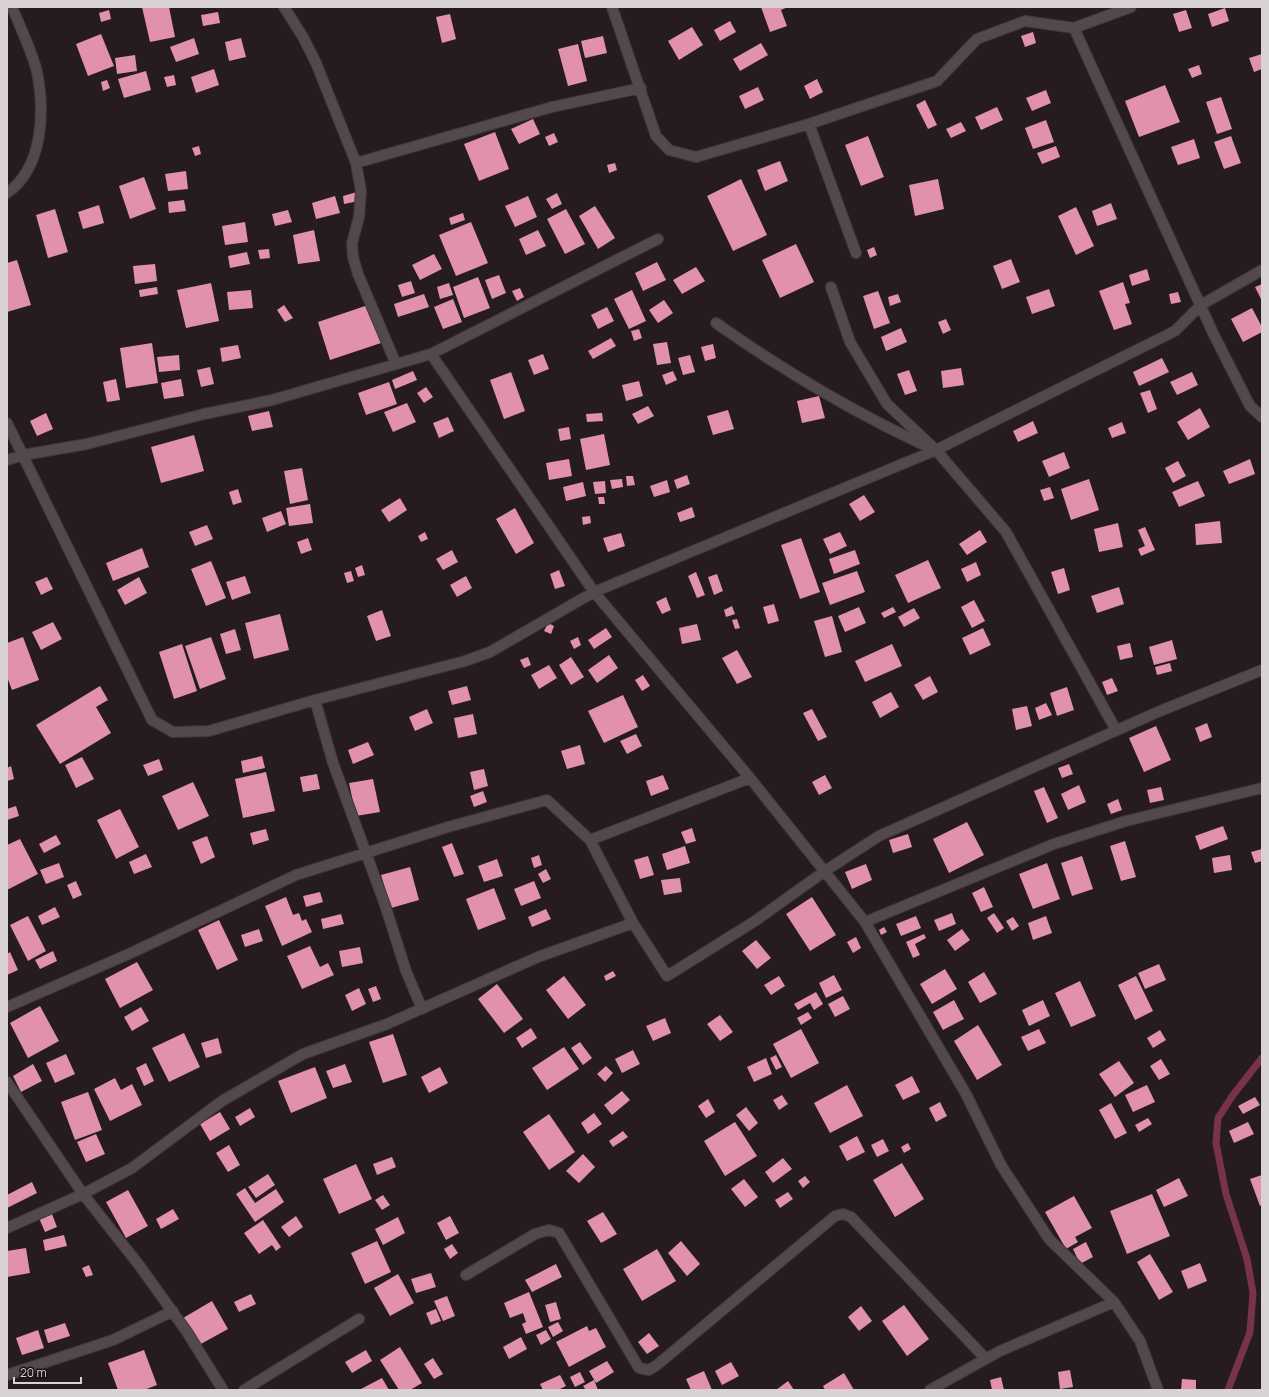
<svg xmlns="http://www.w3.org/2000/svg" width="1269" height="1397" viewBox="0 0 1269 1397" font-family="Manrope,sans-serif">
  <rect width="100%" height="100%" fill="#261c1f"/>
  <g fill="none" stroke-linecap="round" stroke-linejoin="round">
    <path stroke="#77334b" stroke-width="7" d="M1228,1390L1250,1332L1253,1293L1247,1259L1226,1194L1216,1143L1218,1118L1233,1095L1262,1058"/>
  </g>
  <path fill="#e192aa" d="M142,7H169L175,37L150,42Z
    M761,7H788L781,10L787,26L770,32Z
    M1225,8L1229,21L1212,27L1208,14Z
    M109,10L111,19L101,22L99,13Z
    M1186,10L1192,28L1179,32L1173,14Z
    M218,12L220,23L203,26L201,15Z
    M450,14L456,39L442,43L436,17Z
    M730,21L736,32L720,41L714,30Z
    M692,27L703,45L679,60L668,41Z
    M1033,32L1036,43L1025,47L1021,36Z
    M101,34L114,66L88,76L76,44Z
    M603,36L607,53L585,58L581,41Z
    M194,38L199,54L176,62L170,47Z
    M241,38L246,57L229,61L225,42Z
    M761,43L768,55L740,71L733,59Z
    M578,44L587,81L568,86L558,49Z
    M1262,54V69L1254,72L1249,58Z
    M135,55L137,71L117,74L115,58Z
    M1199,65L1202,74L1192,78L1188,69Z
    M214,69L219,85L196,93L191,77Z
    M146,71L151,90L124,98L118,79Z
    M174,75L176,85L167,87L164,77Z
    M817,79L823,92L810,99L804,86Z
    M107,80L110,88L103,91L101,82Z
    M1165,85L1180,122L1139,137L1125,101Z
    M758,87L764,100L745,109L739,96Z
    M1046,90L1051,103L1032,111L1026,98Z
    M1221,97L1232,129L1217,134L1206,102Z
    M925,100L937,125L928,129L916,105Z
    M997,107L1003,120L981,130L975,117Z
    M533,119L540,134L519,144L511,129Z
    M1046,120L1054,142L1033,149L1025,128Z
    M961,122L966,131L951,138L946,129Z
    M495,132L509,169L479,181L464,144Z
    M554,133L558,142L549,146L545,137Z
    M868,136L884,177L861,186L845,145Z
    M1231,136L1241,163L1224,169L1214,142Z
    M1194,139L1200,158L1178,165L1171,147Z
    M199,146L201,154L195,156L192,148Z
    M1056,146L1060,157L1042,164L1037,153Z
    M780,161L788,181L765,191L757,170Z
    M615,163L617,170L609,173L607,165Z
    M186,171L188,189L168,191L165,174Z
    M144,177L156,209L130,219L119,186Z
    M741,179L767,235L733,251L707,196Z
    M938,179L944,209L915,216L909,185Z
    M357,192L359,201L344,204L343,196Z
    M557,193L562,204L552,209L546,199Z
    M335,196L340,213L316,219L312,203Z
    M528,196L537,217L515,227L505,206Z
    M184,200L186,211L169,213L168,202Z
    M1111,203L1117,219L1097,226L1092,211Z
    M99,205L104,223L83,229L78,212Z
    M595,206L615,238L598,249L579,216Z
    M1076,207L1094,246L1076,255L1058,216Z
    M55,209L68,252L48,258L36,215Z
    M566,209L585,244L565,254L547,219Z
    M288,210L292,222L275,226L272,214Z
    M463,213L465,220L451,225L449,218Z
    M245,222L248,242L225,245L222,226Z
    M471,222L488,263L456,276L439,235Z
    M314,230L320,261L298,264L293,235Z
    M538,230L546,246L526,255L519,239Z
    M796,244L814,282L780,298L762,260Z
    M874,247L877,255L870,258L867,250Z
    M269,249L270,258L260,259L258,250Z
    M247,252L250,264L230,268L228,256Z
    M434,254L442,269L420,280L412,265Z
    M1011,259L1020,282L1002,289L993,266Z
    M17,260L31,305L7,312V263Z
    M657,262L666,280L643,291L635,273Z
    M155,264L157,281L135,284L133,266Z
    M696,267L705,281L682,294L673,280Z
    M1147,269L1150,280L1132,286L1129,275Z
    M499,275L506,293L492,299L485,280Z
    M478,277L490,308L464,318L453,287Z
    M411,281L415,293L402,297L398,285Z
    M1123,282L1130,303L1125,304L1132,324L1114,330L1099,291Z
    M211,283L219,321L186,328L177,290Z
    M449,283L453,295L440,299L437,287Z
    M1262,284V301L1255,287Z
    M157,287L158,294L140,297L139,290Z
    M520,288L524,297L517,301L512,291Z
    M1049,289L1055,306L1032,314L1026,297Z
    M251,290L253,308L229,310L227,292Z
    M632,290L646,321L629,329L614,299Z
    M878,291L890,323L874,329L863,296Z
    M1178,292L1181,302L1171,304L1169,294Z
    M424,294L429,307L398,317L394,304Z
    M898,294L901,302L890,306L888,297Z
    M453,299L462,322L443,329L434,307Z
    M664,300L673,313L658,323L649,310Z
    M284,305L293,318L285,322L277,310Z
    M368,305L381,343L330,360L318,322Z
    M607,307L614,321L598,329L591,315Z
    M1252,308L1262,327V332L1243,342L1231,319Z
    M946,319L951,330L943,334L938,322Z
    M901,328L907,342L886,351L881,337Z
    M639,329L642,338L634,341L631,331Z
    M611,338L616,346L593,359L588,351Z
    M667,342L671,363L657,365L653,344Z
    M152,343L158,383L126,388L120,348Z
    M713,344L716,358L705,361L701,347Z
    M238,345L241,358L222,362L220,348Z
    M543,354L549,369L534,375L528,360Z
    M179,355L180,370L159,372L157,357Z
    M690,355L695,372L683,375L678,358Z
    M1162,358L1169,372L1139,386L1133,372Z
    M210,367L214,384L201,387L197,370Z
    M961,368L964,385L943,388L941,371Z
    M909,370L917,391L905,395L897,374Z
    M413,371L417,380L395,389L392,380Z
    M673,371L677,380L666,385L662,375Z
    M511,372L525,411L504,419L490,380Z
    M1192,372L1198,385L1177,395L1170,382Z
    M116,379L120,400L107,402L103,382Z
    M181,379L184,396L164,399L161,383Z
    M639,381L643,396L626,401L622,385Z
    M389,382L397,404L366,415L358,393Z
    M426,387L433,397L424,403L417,393Z
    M1150,390L1157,409L1148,413L1140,393Z
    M819,396L825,418L802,423L797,401Z
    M407,403L416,422L393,432L384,412Z
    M648,406L654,416L638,424L632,414Z
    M1200,408L1210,427L1188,440L1177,422Z
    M728,410L734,429L713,435L707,416Z
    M269,411L273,427L252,431L248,416Z
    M46,413L53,429L37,436L30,421Z
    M602,413L603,421L587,422L586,414Z
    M448,417L454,431L439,438L433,423Z
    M1033,421L1038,433L1018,442L1013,431Z
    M1122,422L1126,433L1112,438L1108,428Z
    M569,427L571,439L560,441L558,429Z
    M604,434L610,465L586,470L580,439Z
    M194,435L204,471L161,483L151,447Z
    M1064,452L1070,468L1049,477L1042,461Z
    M569,459L572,476L549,480L546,463Z
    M1250,459L1255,474L1229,484L1223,471Z
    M1178,461L1186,476L1173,483L1165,468Z
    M302,468L308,500L290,504L284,471Z
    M687,475L690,484L677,489L674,480Z
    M626,476H633L635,485L627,486Z
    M622,479L623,487L612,489L610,480Z
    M1089,479L1099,510L1071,520L1061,489Z
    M667,480L670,492L654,497L650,486Z
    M605,481L606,493L595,494L593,482Z
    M1198,481L1205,496L1179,507L1172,492Z
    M583,482L586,496L566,501L563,487Z
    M1050,487L1054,498L1044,501L1040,490Z
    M238,489L242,502L233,505L229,492Z
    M864,495L875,512L860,521L849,504Z
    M598,497H604L605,504H599Z
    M400,498L407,510L389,522L381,510Z
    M310,504L313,523L289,526L286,508Z
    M692,507L695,517L680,522L677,513Z
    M515,508L534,543L516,554L496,519Z
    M281,511L286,524L267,532L262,518Z
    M590,516L591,523L583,525L582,517Z
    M1220,521L1222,543L1196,545L1195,524Z
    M1118,523L1123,547L1099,552L1094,529Z
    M207,525L213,539L195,546L189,532Z
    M1145,527L1155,550L1141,556L1138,549L1145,546L1138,530Z
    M980,530L987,542L967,555L959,544Z
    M425,532L428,539L421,542L418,536Z
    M840,532L847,546L830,554L823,539Z
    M621,533L625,546L608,552L603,538Z
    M308,538L312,550L301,554L297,542Z
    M801,538L820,592L800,599L781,545Z
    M142,548L149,567L113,581L106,563Z
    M452,550L458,562L443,570L436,559Z
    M855,550L860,564L834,574L829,559Z
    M928,560L941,588L908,603L895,575Z
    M211,561L226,598L206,606L191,569Z
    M976,562L981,575L967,582L961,569Z
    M362,565L365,575L358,577L355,568Z
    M1064,568L1070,590L1058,594L1051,572Z
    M559,570L565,586L555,589L550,574Z
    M351,571L354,581L347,583L344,573Z
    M857,571L865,592L830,605L822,583Z
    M696,572L705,595L697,598L688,576Z
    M717,574L723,591L714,595L708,577Z
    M245,576L251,593L232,600L226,582Z
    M466,576L472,588L457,597L450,585Z
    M47,577L53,589L41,595L35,582Z
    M139,577L147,593L125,605L117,590Z
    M1119,587L1124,604L1097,613L1091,596Z
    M666,597L671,610L662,614L656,602Z
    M974,600L985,621L972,628L961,607Z
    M774,604L779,621L768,624L763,607Z
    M732,606L735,614L726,617L724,610Z
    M859,607L866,623L845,632L838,616Z
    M893,607L896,612L884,618L881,613Z
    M914,608L920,618L904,627L898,617Z
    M382,610L391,636L376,641L367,616Z
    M280,614L289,650L254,659L245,623Z
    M832,616L842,652L825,657L814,621Z
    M737,619L740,628L735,629L732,620Z
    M53,622L62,639L41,650L32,632Z
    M548,623L554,626L551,634L544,631Z
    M697,624L701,640L682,644L679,628Z
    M606,628L612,637L594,649L588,640Z
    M983,628L991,645L970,655L962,638Z
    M235,629L241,650L226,654L220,634Z
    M23,637L39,680L12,690L7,677V643Z
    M211,637L226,679L200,689L185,646Z
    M578,637L581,645L574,649L570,641Z
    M1172,640L1177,659L1154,665L1149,647Z
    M1130,643L1133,657L1120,660L1117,646Z
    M182,644L197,691L174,699L159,652Z
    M892,644L902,666L865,682L855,661Z
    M737,650L752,677L737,684L722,658Z
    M609,655L618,668L597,683L588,670Z
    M528,657L531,665L524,668L520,660Z
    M571,657L584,677L571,685L559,665Z
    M1170,663L1172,671L1157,675L1155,667Z
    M549,665L557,678L539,689L531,675Z
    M643,675L650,686L642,691L635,680Z
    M930,676L938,692L923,700L914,685Z
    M1112,678L1118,691L1107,695L1102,682Z
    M100,686L108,700L96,707L111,733L60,764L36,725Z
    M467,686L471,700L452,705L448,691Z
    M1067,687L1074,710L1057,716L1050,693Z
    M891,692L899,707L880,718L872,702Z
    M623,695L638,727L604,743L588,711Z
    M1046,703L1052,715L1039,720L1035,708Z
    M1027,706L1032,726L1016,730L1012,709Z
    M427,709L433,723L415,731L409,717Z
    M812,709L827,737L818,741L803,713Z
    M473,714L477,734L458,738L454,718Z
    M1207,723L1212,737L1200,742L1195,728Z
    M1156,726L1171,760L1144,772L1129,738Z
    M636,734L642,746L627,754L620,741Z
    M368,742L374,755L353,764L348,750Z
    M580,745L585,764L567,769L561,751Z
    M262,756L265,768L243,773L241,761Z
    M82,757L94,779L76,788L65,765Z
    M159,759L163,770L148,776L143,765Z
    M1069,764L1073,774L1062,778L1058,768Z
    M11,766L14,779L7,781V768Z
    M484,769L488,786L474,790L470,772Z
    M266,772L275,811L243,818L235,779Z
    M317,774L320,789L303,792L300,777Z
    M663,775L669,789L651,796L646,781Z
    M825,775L832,788L819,795L812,782Z
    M373,779L380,812L356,816L349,783Z
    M193,782L209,816L178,830L162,796Z
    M1079,785L1086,802L1068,810L1061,794Z
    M1044,787L1058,818L1047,823L1034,791Z
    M1161,787L1164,800L1150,803L1147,790Z
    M483,791L487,802L474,807L470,796Z
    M1118,799L1122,810L1111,814L1107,804Z
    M16,806L19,816L7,820V809Z
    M120,809L139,847L116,859L97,820Z
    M967,822L984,855L949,873L933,839Z
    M1223,826L1228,839L1200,850L1195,836Z
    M692,828L696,841L686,844L681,832Z
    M266,829L269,840L253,845L250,833Z
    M908,834L912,847L893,853L889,840Z
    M56,835L61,844L44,853L39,844Z
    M207,836L215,857L201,864L192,842Z
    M20,839L38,874L7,890V845Z
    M1125,841L1136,877L1121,881L1110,846Z
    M452,843L464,874L454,877L442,847Z
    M685,846L690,863L667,870L662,854Z
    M1262,849V861L1255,863L1251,852Z
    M146,854L152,867L134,874L129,862Z
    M539,855L542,865L534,868L531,858Z
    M1230,855L1232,870L1214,873L1212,858Z
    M648,856L654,875L640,879L634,860Z
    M1082,856L1093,889L1072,896L1061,863Z
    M497,859L503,876L484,882L478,866Z
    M59,863L64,877L46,884L40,870Z
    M1047,863L1060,899L1033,909L1019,874Z
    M866,864L872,880L852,889L845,872Z
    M410,867L419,900L391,908L381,875Z
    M546,869L551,879L543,883L538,874Z
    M680,878L682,892L664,895L661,880Z
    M76,881L82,895L73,899L67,885Z
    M534,881L541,898L521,906L514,889Z
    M984,887L993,907L981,912L972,893Z
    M494,888L506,919L478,930L466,899Z
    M320,892L323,902L306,907L303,896Z
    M286,897L293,915L299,913L302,921L306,919L312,932L282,946L265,906Z
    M812,897L836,935L810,951L786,914Z
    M55,907L60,917L42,925L38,916Z
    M546,909L551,919L532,927L528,917Z
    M952,913L956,924L939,931L934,920Z
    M994,913L1004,928L997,933L987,918Z
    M341,914L344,924L323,929L321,919Z
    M28,916L46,951L28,961L10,925Z
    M916,916L921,928L901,936L896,924Z
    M1046,916L1052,933L1033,940L1028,923Z
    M1013,917L1019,926L1012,931L1006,921Z
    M219,920L238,960L217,970L198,930Z
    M884,927L887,932L881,935L879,930Z
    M259,929L263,941L245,947L241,935Z
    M962,929L970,940L955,951L947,940Z
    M924,934L926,938L915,944L920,955L913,958L906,942Z
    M856,937L861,948L853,953L847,942Z
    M756,940L771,958L757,969L742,951Z
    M310,946L320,967L328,963L334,975L302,989L287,956Z
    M360,947L363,963L342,967L339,951Z
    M53,951L57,961L40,969L35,960Z
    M10,952L18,970L7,975V954Z
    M137,962L153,990L120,1008L105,979Z
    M1159,964L1166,980L1145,989L1138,973Z
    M945,969L957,989L932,1004L920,984Z
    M613,971L616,976L606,981L604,976Z
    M984,972L997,994L980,1003L968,982Z
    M834,975L842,990L826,998L819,983Z
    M564,976L586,1005L568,1019L546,990Z
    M779,976L785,986L771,995L764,985Z
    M1136,976L1153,1011L1135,1020L1118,985Z
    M1080,981L1096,1016L1071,1027L1055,993Z
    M497,984L523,1019L504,1033L478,999Z
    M376,986L381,999L373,1002L368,989Z
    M359,988L366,1004L352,1011L345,995Z
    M816,992L823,1004L814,1010L810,1003L798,1010L794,1004Z
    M843,996L850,1009L835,1017L828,1004Z
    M954,1000L964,1019L943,1030L933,1012Z
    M1043,1000L1050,1016L1029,1026L1022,1010Z
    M40,1006L59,1041L28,1058L10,1023Z
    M141,1007L149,1021L132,1031L124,1017Z
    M808,1012L812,1018L801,1025L797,1018Z
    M720,1015L733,1032L720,1041L707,1024Z
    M665,1018L671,1033L653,1041L646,1026Z
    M978,1025L1002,1065L977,1080L954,1041Z
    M531,1028L537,1038L522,1048L516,1038Z
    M801,1029L819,1063L791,1078L773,1044Z
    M1039,1029L1046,1043L1028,1051L1021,1037Z
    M1160,1030L1166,1040L1153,1048L1147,1038Z
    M184,1033L200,1067L169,1082L152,1048Z
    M393,1034L407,1075L383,1083L369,1042Z
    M218,1038L222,1053L206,1058L201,1043Z
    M580,1042L592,1058L583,1065L571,1048Z
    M564,1047L579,1069L547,1090L532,1068Z
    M633,1050L640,1064L622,1073L615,1059Z
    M66,1054L75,1074L55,1083L46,1063Z
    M776,1055L782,1067L776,1070L770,1058Z
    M766,1058L772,1074L754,1082L747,1067Z
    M1161,1059L1170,1074L1159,1080L1150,1066Z
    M1119,1061L1134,1083L1115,1097L1099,1074Z
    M146,1063L154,1081L144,1086L136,1068Z
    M33,1064L42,1081L21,1092L13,1076Z
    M345,1064L352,1082L333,1088L326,1071Z
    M606,1066L613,1073L605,1082L597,1074Z
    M315,1067L327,1098L291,1113L278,1081Z
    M440,1067L448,1083L429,1093L421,1077Z
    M912,1076L920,1092L903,1100L895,1085Z
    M115,1078L121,1090L132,1084L142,1105L110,1121L94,1089Z
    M847,1085L863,1116L830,1133L814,1103Z
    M1147,1085L1155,1102L1133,1112L1125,1095Z
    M622,1091L630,1100L612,1115L604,1105Z
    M88,1092L102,1130L75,1140L61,1102Z
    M782,1095L788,1104L779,1110L773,1100Z
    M1255,1097L1260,1105L1243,1114L1238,1106Z
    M708,1099L715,1112L706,1118L698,1106Z
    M940,1102L947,1116L936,1122L929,1108Z
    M1111,1103L1127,1133L1115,1139L1099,1110Z
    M746,1107L758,1123L749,1131L736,1115Z
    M250,1108L255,1117L240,1126L235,1117Z
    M220,1112L230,1129L210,1141L200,1124Z
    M594,1113L602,1124L588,1134L581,1123Z
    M549,1114L575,1152L549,1170L523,1132Z
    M1148,1118L1152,1124L1139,1132L1135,1125Z
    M735,1122L757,1156L725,1176L704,1141Z
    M1248,1122L1254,1134L1234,1143L1229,1131Z
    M623,1131L628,1137L613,1147L609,1141Z
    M96,1134L105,1154L86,1162L77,1142Z
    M857,1136L865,1152L847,1161L839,1146Z
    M883,1139L889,1151L877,1157L871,1145Z
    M908,1143L911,1149L904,1153L901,1147Z
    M229,1145L240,1165L228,1172L216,1153Z
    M583,1154L595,1167L579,1183L566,1171Z
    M392,1157L396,1167L377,1175L373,1164Z
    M783,1158L792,1169L773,1183L765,1172Z
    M902,1163L924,1199L895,1217L873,1180Z
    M356,1164L372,1199L339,1214L323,1179Z
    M268,1174L275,1185L256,1198L248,1187Z
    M1262,1175V1205L1260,1206L1250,1179Z
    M805,1176L810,1182L803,1188L798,1181Z
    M1179,1178L1188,1196L1164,1207L1156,1190Z
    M744,1179L758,1197L745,1207L731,1189Z
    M32,1182L37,1193L7,1208V1195Z
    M245,1188L255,1203L276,1189L284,1202L255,1222L236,1194Z
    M128,1190L148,1226L126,1238L106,1202Z
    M788,1192L793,1199L780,1208L775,1200Z
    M1152,1194L1170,1236L1127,1254L1110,1211Z
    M383,1195L390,1205L382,1210L375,1200Z
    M1074,1196L1092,1228L1075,1237L1078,1242L1066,1249L1045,1212Z
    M173,1209L179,1219L161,1229L156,1219Z
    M603,1212L617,1234L601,1243L587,1221Z
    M52,1214L57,1227L45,1232L39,1218Z
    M296,1216L303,1227L289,1237L281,1227Z
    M450,1216L459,1233L446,1240L437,1223Z
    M398,1217L405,1233L383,1245L375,1229Z
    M263,1220L281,1247L276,1251L272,1245L259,1254L244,1233Z
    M64,1235L67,1246L45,1251L43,1240Z
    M377,1241L391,1272L365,1284L351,1253Z
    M681,1241L700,1264L687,1276L668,1253Z
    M1086,1242L1093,1257L1080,1264L1073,1249Z
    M452,1244L458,1253L450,1259L444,1249Z
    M26,1248L30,1273L7,1277V1251Z
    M657,1249L676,1281L642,1301L623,1269Z
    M1150,1254L1173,1292L1159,1300L1137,1262Z
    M1200,1263L1207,1281L1188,1289L1181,1271Z
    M556,1264L562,1277L532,1292L525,1280Z
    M89,1265L93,1275L86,1277L82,1268Z
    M431,1273L436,1287L416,1293L411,1279Z
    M398,1274L414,1303L390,1316L374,1288Z
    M529,1292L543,1327L526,1334L522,1324L526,1322L523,1313L510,1318L504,1303Z
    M251,1294L256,1304L239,1312L234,1302Z
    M447,1296L455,1316L443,1321L434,1301Z
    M212,1301L228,1329L199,1345L183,1318Z
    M556,1302L561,1319L550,1322L545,1305Z
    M904,1305L929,1339L907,1356L882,1321Z
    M861,1306L872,1321L859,1331L848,1317Z
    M436,1309L441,1321L431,1325L426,1313Z
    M558,1322L563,1331L553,1337L548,1327Z
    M65,1323L70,1336L48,1343L44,1330Z
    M587,1326L589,1331L596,1328L606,1347L569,1367L556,1342Z
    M38,1330L44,1348L22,1355L16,1338Z
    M546,1330L551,1339L541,1345L536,1335Z
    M649,1333L659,1346L647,1354L638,1342Z
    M521,1337L527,1349L509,1359L503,1347Z
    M400,1347L422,1383L410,1390H399L380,1360Z
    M144,1350L157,1385L144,1390H118L108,1363Z
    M366,1350L372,1361L352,1373L345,1362Z
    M433,1358L443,1374L434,1379L424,1364Z
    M607,1361L614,1372L596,1383L589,1371Z
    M731,1362L739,1376L722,1385L715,1371Z
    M1070,1370L1073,1387L1060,1389L1058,1372Z
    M704,1371L712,1390H691L686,1379Z
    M580,1372L585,1382L575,1387L570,1377Z
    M844,1373L854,1390H825L823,1386Z
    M560,1375L566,1386L558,1390H543L540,1384Z
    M1001,1377L1004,1390H992L990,1380Z
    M382,1378L389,1390H359Z
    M1182,1379L1196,1380V1390H1181Z
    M594,1380L598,1390H586L583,1386Z
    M788,1381L794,1390H776Z"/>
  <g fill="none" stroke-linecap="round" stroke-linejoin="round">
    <g stroke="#3f383a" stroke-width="12">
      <path id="minor" d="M284,7L303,37L316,63L356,163L361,191L359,217L352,243L353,257L358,274L396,364
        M612,7L656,136L669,150L696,157L809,124L937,81L977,39L1025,21L1074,28L1131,7
        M1074,28L1213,333L1250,406L1262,417
        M809,124L856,253
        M356,163L552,107L641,88
        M7,193C43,168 45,112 37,72C32,51 20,27 12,7
        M831,287L850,342L887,404L936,450L1006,532L1116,730
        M716,323C784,371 853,412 928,447
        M431,354L594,592L750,778L865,922L966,1094L1001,1165L1049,1239L1114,1302L1140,1341L1158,1390
        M7,423L152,720L173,732L209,731L315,700L465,661L490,652L594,592L936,450L1175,331L1201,305L1262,270
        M7,460L23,455L87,444L204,414L272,400L431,354L658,239
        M315,700L333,763L385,905L406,971L422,1009
        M590,840L750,778
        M865,922L1054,844L1126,821L1262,788
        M7,1007L131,953L296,875L448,827L547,800L590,840L633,923L667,976L755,921L825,871L879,836L1160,711L1262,670
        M7,1082L83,1194L139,1265L187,1332L223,1390
        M7,1228L83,1194L132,1168L222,1101L303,1054L387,1024L538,957L633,923
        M466,1275L535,1234L549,1230L559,1233L639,1368L649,1370L657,1365L835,1216L843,1214L851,1217L986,1359
        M7,1375L113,1340L173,1311
        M244,1390L359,1319
        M930,1390L1000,1351L1114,1302"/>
    </g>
    <use href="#minor" stroke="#53484b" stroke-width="10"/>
  </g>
  <rect width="1269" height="1397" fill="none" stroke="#d9d2d4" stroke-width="16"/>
  <path d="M14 1377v6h67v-6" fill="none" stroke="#d9d2d4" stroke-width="2"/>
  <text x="20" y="1377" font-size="12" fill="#d9d2d4" stroke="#1c1316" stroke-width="3" paint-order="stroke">20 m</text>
</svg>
